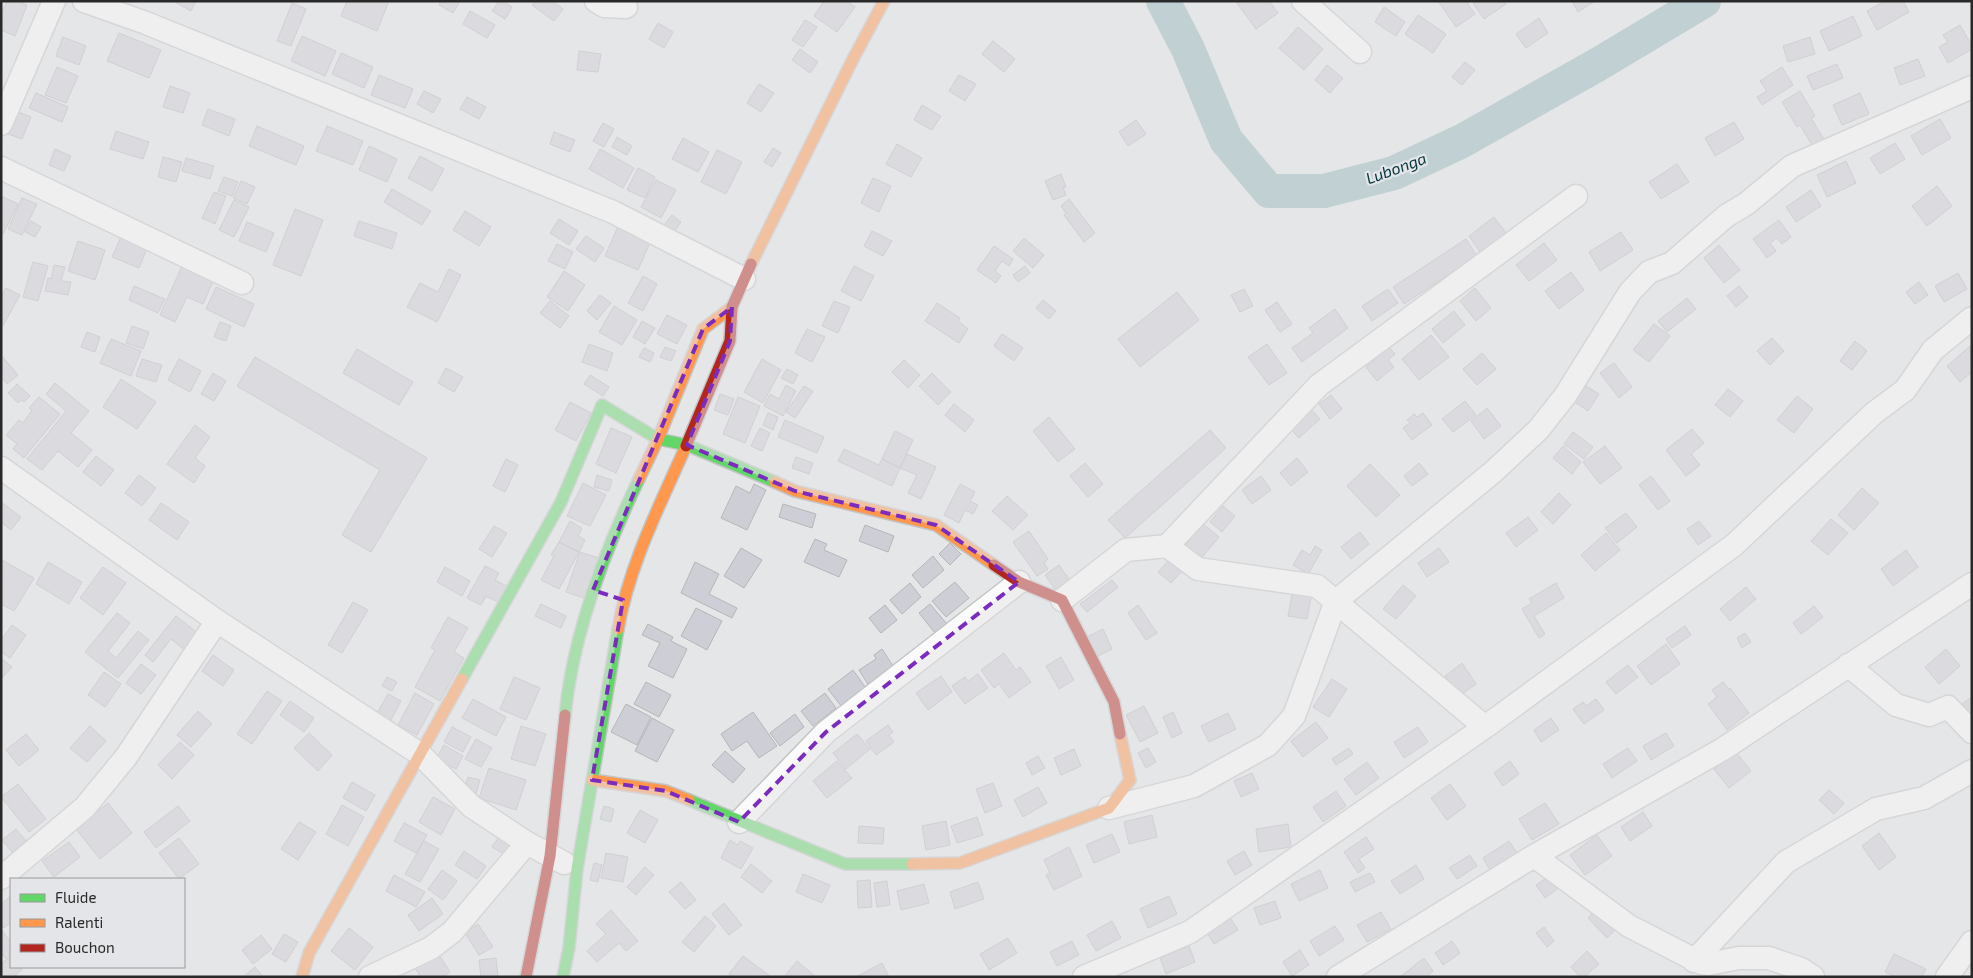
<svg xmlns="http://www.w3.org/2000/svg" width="1973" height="978" viewBox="0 0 1973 978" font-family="'Exo 2',sans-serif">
  <rect width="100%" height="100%" fill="#e5e6e7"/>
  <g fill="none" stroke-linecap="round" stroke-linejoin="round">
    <path stroke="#93b5bb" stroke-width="34" d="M1163,1L1188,49L1226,140L1269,191H1324L1394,173L1462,141L1597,65L1704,1"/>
  </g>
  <path fill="#cecfd6" stroke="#b5b6b7" d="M7,1H18L27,5L15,36L1,30V15Z
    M173,1H196L191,11Z
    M347,1H389L377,31L341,16Z
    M441,1H460L453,13L439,5Z
    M499,1H503L512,7L505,19L492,11Z
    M535,1H553L563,9L554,21L532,5Z
    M824,1H847L855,7L837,32L814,16Z
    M1239,1H1269L1278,13L1256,29L1237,3Z
    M1438,1H1466L1475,14L1456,27Z
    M1475,1H1504L1506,4L1484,19L1473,3Z
    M1572,1H1595L1578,12Z
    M1885,1H1903L1909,12L1877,30L1867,11Z
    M292,3L306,9L291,46L277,41Z
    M1384,7L1405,22L1396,36L1375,22Z
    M470,11L495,25L487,38L463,24Z
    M1418,15L1446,34L1433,53L1405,34Z
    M1853,16L1862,36L1829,51L1820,31Z
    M1539,18L1548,33L1526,48L1516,34Z
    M805,20L817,27L803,47L792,40Z
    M658,23L673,32L664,48L649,39Z
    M1960,25L1972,46V49L1948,63L1939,47L1948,42L1943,35Z
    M1298,27L1323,49L1304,70L1279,48Z
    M119,33L161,50L149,78L107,61Z
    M302,36L336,51L325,76L291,61Z
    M63,37L86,46L79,65L56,56Z
    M1810,37L1815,54L1788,62L1783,46Z
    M993,41L1015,59L1004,72L982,54Z
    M800,49L818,62L810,73L792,60Z
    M579,51L601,54L598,72L577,70Z
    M341,53L373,67L364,88L332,74Z
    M1918,59L1925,76L1900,85L1894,68Z
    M1465,62L1475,70L1462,85L1452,77Z
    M1837,64L1843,78L1813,90L1807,76Z
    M1327,65L1343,78L1330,93L1315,80Z
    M57,67L78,76L66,103L45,95Z
    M1782,67L1793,85L1762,105L1757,97L1767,91L1760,81Z
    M379,75L413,89L405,108L371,95Z
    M959,75L976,84L965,101L949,91Z
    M759,84L774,93L761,112L747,103Z
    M170,86L190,93L183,113L163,107Z
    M424,91L441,99L433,113L417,104Z
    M1800,91L1815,116L1811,118L1825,141L1814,148L1800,125L1797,127L1782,102Z
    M36,93L68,107L62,122L29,108Z
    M1860,93L1869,114L1842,125L1833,105Z
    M467,97L486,107L479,119L460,109Z
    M922,105L941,116L932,130L914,120Z
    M208,109L235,119L229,136L202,125Z
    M16,111L31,117L22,139L8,134Z
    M1940,119L1951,138L1922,155L1911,136Z
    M1136,120L1146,134L1128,146L1119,132Z
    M1734,122L1744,139L1715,156L1705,138Z
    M603,123L614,129L604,147L593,141Z
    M257,126L304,146L296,165L249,146Z
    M327,126L363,141L353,165L316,151Z
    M116,131L149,142L143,159L110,149Z
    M554,132L575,140L570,152L550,144Z
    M617,137L632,146L627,155L612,147Z
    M683,138L709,152L698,172L672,159Z
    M1895,143L1905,159L1880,174L1870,158Z
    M897,144L922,158L911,177L886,164Z
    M369,146L397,159L387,182L359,170Z
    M773,148L781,153L772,167L764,162Z
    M55,149L71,156L64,171L49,165Z
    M600,149L634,168L623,188L589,169Z
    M717,150L742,162L726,194L701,182Z
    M420,156L444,169L432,191L408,178Z
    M163,157L182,162L176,182L158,177Z
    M186,158L214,166L210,179L182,171Z
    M1846,161L1856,183L1827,197L1817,175Z
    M1677,164L1689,182L1661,199L1649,182Z
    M638,168L655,177L645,198L627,190Z
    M1061,174L1066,187L1063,188L1066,195L1053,200L1045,181Z
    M224,177L238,182L232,196L218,191Z
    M873,178L891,186L879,212L861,203Z
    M656,180L676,190L661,218L641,207Z
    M241,181L255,187L247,204L233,198Z
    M1937,186L1952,206L1927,226L1912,206Z
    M392,189L431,211L422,225L384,202Z
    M1811,190L1821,206L1796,222L1786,207Z
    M214,192L226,196L215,224L202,218Z
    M1,196L18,204L3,234L1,233Z
    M22,198L37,204L22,235L8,229Z
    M1069,199L1095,233L1084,242L1064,215L1066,213L1061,206Z
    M234,200L249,207L234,237L219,230Z
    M295,209L323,220L301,276L273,265Z
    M465,211L491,227L479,246L453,230Z
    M672,215L681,222L671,236L661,229Z
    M1494,217L1506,233L1480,252L1469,236Z
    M559,219L578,231L569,245L550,233Z
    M1779,220L1791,237L1782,244L1777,238L1770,243L1776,251L1767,258L1753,239Z
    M31,221L41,227L35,237L25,232Z
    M359,221L397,233L392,249L354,236Z
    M247,222L274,233L266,252L239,241Z
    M619,224L652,238L638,270L605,256Z
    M872,231L892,241L883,256L864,246Z
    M123,232L147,248L139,268L112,257Z
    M1621,232L1633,250L1600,271L1589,252Z
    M586,236L604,248L595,262L576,249Z
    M1024,238L1044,255L1033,268L1013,251Z
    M1466,239L1477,256L1404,304L1393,287Z
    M78,241L105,250L95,280L68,271Z
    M1544,243L1557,260L1529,281L1516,265Z
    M557,244L573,252L565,269L548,261Z
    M1719,245L1740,270L1724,283L1704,258Z
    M994,246L1013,259L1009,266L1002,261L995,271L1001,276L996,283L977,270Z
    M33,262L48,266L38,301L23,297Z
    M54,265L65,267L61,281L71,282L68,295L45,291L48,278L51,279Z
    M182,266L215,277L203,304L187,297L175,322L160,315Z
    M854,266L874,276L861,301L841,291Z
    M1025,266L1030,273L1018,282L1013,275Z
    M449,269L461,275L437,322L407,307L420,283L438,292Z
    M564,271L585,285L568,311L547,297Z
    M1571,272L1584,290L1559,309L1545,291Z
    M1958,273L1967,289L1944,302L1935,286Z
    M643,276L657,284L643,311L628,303Z
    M1919,282L1928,295L1915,304L1906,292Z
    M134,286L165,299L158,313L129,300Z
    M1739,286L1748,297L1736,307L1727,296Z
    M216,287L254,304L244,327L206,309Z
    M6,288L20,295L1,329V296Z
    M1475,288L1491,308L1476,321L1460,301Z
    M1244,289L1253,306L1240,312L1231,295Z
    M1388,289L1398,303L1372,321L1362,306Z
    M1177,292L1199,320L1140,367L1118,339Z
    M600,295L611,303L597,320L587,311Z
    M1687,298L1696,309L1667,332L1658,321Z
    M1043,300L1056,311L1049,319L1036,308Z
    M550,301L569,316L560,328L540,313Z
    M834,301L850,307L838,333L822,326Z
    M1277,302L1292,324L1280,332L1265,310Z
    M937,303L960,318L958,321L968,329L959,343L925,321Z
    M614,306L637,320L622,345L599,332Z
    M1335,309L1348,328L1302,362L1292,348L1313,333L1309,328Z
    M1454,311L1465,325L1443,343L1432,329Z
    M667,315L687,325L677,344L657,334Z
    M642,321L655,328L645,344L633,337Z
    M220,322L231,326L226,341L214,337Z
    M1654,324L1670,336L1649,362L1633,350Z
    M132,326L149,332L143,349L126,343Z
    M807,329L825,337L812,362L795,353Z
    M87,332L100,337L95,352L81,347Z
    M1002,334L1023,348L1014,361L994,346Z
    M1431,335L1449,357L1419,380L1402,359Z
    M1772,338L1784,351L1770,365L1757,351Z
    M111,339L141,351L131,376L100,363Z
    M1855,341L1867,351L1852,370L1840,361Z
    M589,344L613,353L607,371L582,362Z
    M1267,344L1287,373L1269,385L1248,357Z
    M1970,346L1972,372L1960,382L1947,366Z
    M665,347L676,351L671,361L660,357Z
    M1389,347L1395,354L1388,360L1394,367L1377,381L1366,367Z
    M644,348L654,353L650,362L639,357Z
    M357,349L413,382L399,405L343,373Z
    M1482,353L1496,369L1477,385L1463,369Z
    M1,355L18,375L7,384L1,377Z
    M255,357L427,458L371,552L342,535L380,470L237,386Z
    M142,359L162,365L156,382L136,376Z
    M179,359L201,371L190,392L168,380Z
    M762,359L781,370L763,403L744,392Z
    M904,360L920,375L908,388L892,372Z
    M1614,363L1632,387L1619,398L1600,373Z
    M446,368L463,377L454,392L438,383Z
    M787,369L798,375L793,384L781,378Z
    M213,373L226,381L214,401L201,394Z
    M932,373L951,392L938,405L919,386Z
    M590,375L609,387L603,396L584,384Z
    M121,379L156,402L137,429L103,407Z
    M55,383L89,411L71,433L92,450L78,467L58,451L42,470L27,459L66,411L46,394Z
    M17,384L30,396L24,402L21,400L18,403L8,393Z
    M1583,384L1599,394L1588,411L1573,401Z
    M786,385L796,391L783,416L764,406L770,394L779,399Z
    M804,386L813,391L795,418L786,412Z
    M1728,389L1743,401L1730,417L1715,405Z
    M720,394L734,399L728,415L714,410Z
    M1331,395L1342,409L1330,419L1319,404Z
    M1797,396L1813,409L1794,433L1777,420Z
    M39,397L60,414L24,458L13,449L17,444L6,435L19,420L23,423L32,410L29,408Z
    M738,397L760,406L745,443L723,434Z
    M1465,401L1476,415L1453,432L1442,419Z
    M570,402L591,413L576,441L555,430Z
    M954,404L974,420L965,432L945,415Z
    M1308,406L1320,419L1299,438L1287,425Z
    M1487,408L1501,426L1484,439L1471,421Z
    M768,413L778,417L773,430L763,425Z
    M1423,413L1432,425L1412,440L1403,428L1410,423L1407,420L1414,414L1417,417Z
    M1049,417L1075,449L1058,462L1033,431Z
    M785,420L824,437L817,453L778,437Z
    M195,425L210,437L195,458L205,466L194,483L167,464Z
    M611,428L632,437L616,473L596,464Z
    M760,428L770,433L762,451L751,446Z
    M1692,429L1704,443L1691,454L1700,465L1686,476L1666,450Z
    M1210,430L1226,448L1125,538L1108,520Z
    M895,431L913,440L900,468L882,459Z
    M1573,432L1593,447L1584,459L1564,444Z
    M1563,446L1581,462L1572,474L1553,458Z
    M1605,446L1622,468L1600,484L1583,462Z
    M844,449L879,465L882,459L900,468L892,486L838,461Z
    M907,454L936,467L921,499L908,493L917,475L900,468Z
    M96,456L114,470L101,486L83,472Z
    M796,457L813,463L809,474L792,468Z
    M1297,458L1308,472L1291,486L1280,473Z
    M506,459L518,465L505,492L493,486Z
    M1085,463L1103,484L1088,497L1070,476Z
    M1419,463L1428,474L1412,486L1404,476Z
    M1370,464L1400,495L1376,517L1347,486Z
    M139,475L156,488L142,506L125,493Z
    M597,475L612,480L609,491L594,487Z
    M1261,476L1271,490L1252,504L1242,490Z
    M1651,476L1670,501L1658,510L1639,485Z
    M583,483L606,495L590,526L567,516Z
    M754,484L766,490L747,530L721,518L736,486L750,493Z
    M960,484L975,492L970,501L978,505L973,514L965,510L959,523L944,515Z
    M1862,488L1879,503L1854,530L1838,515Z
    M1559,493L1571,505L1553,524L1541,512Z
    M1007,496L1028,515L1013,530L992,511Z
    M1,502L21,517L11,530L1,522Z
    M161,503L189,522L177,540L149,520Z
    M783,504L816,514L812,528L779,517Z
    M1223,506L1235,516L1222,532L1210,522Z
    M1626,513L1637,527L1617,543L1605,528Z
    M1528,517L1538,530L1516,547L1506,533Z
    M1831,519L1848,533L1828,555L1811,541Z
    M570,521L582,528L578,536L585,540L579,552L559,542Z
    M1699,521L1711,536L1698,545L1687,529Z
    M1203,524L1219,537L1199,561L1183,548Z
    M865,525L894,536L888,552L859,541Z
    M494,526L507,533L492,557L479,549Z
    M1029,531L1048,559L1044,563L1048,569L1037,576L1013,542Z
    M1360,532L1369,544L1351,559L1341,547Z
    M1606,533L1620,550L1595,571L1581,555Z
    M815,539L827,544L824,550L847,560L839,577L804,562Z
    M559,542L579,552L559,589L541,580L554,556L551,555Z
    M950,543L961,554L950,565L939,554Z
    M1315,546L1322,550L1308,574L1293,565L1302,550L1310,555Z
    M741,548L762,560L744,588L724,576Z
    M1439,548L1449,562L1427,577L1418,563Z
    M1906,550L1918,567L1893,586L1881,569Z
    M580,552L599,558L584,598L566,592Z
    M933,556L944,570L923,588L912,575Z
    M1172,557L1185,568L1171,583L1158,572Z
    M2,560L34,578L14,611L1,604Z
    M48,562L82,582L69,604L36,584Z
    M695,562L719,574L709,594L737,608L732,618L681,593Z
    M1059,565L1073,585L1059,595L1045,575Z
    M485,566L499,573L495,580L507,586L498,602L486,596L481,605L467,598Z
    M103,567L126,583L103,615L80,598Z
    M445,567L470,581L462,596L437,582Z
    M1112,580L1118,587L1087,612L1080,604Z
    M955,582L969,598L946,617L932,601Z
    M910,583L921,597L902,614L890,600Z
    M1556,583L1564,598L1534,616L1545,634L1539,638L1522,609L1532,603L1529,599Z
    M1403,585L1416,596L1396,619L1383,609Z
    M1746,587L1756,599L1730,621L1720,609Z
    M1293,589L1312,592L1307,619L1288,616Z
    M353,602L368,610L342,653L328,645Z
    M541,604L566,616L561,628L535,616Z
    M930,604L947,624L935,633L919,613Z
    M885,605L897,620L881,633L869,618Z
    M1138,605L1157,633L1146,640L1128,613Z
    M1814,606L1823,617L1801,634L1793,623Z
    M696,608L722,621L707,650L681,636Z
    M117,613L130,623L108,651L116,658L138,631L149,640L118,678L85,652Z
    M176,616L199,634L186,651L171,639L153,662L145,655Z
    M448,617L468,628L454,652L464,658L440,701L415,687L435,650L431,648Z
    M648,624L673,637L671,641L687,649L673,678L648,666L660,643L642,635Z
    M12,625L26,635L10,658L1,652V640Z
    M1685,626L1691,635L1672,648L1666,639Z
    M1103,629L1112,649L1096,657L1087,637Z
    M1745,633L1751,642L1742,648L1737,638Z
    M1666,644L1680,664L1651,685L1637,666Z
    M882,649L895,669L869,686L859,670L876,659L874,655Z
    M1946,649L1960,666L1939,684L1925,667Z
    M1004,653L1016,670L1020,667L1031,682L1009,698L999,684L994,688L981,670Z
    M213,655L234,670L223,686L202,671Z
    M1061,657L1074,680L1059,689L1046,666Z
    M1,658L12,667L1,679Z
    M1462,663L1476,684L1459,696L1445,676Z
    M141,664L156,675L141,694L126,683Z
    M1628,665L1638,677L1616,694L1606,682Z
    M853,670L866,688L841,706L828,689Z
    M104,672L121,684L105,707L88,695Z
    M978,674L988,688L965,704L952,686L965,677L968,681Z
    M941,676L952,692L928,710L916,693Z
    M387,677L397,682L392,691L382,686Z
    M514,677L540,688L526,720L500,709Z
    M1332,679L1347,689L1329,717L1313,707Z
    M646,682L671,695L659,717L634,704Z
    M1723,682L1729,689L1730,688L1749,713L1727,730L1708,704L1717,697L1712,690Z
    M267,691L282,701L252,744L237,734Z
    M415,693L434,704L417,735L398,725Z
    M825,693L836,708L813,726L801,711Z
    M388,694L401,701L390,722L376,715Z
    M1972,697V715L1970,716L1962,704Z
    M473,699L506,717L496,736L462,718Z
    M1596,699L1604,710L1584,724L1573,709L1583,702L1586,706Z
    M290,701L314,718L304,732L280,715Z
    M626,704L651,717L637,745L611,732Z
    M1144,706L1158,733L1140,742L1126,715Z
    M198,711L212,724L191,747L177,735Z
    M753,712L777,746L759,758L747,741L732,751L721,734Z
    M1173,712L1182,733L1172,738L1163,717Z
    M1228,713L1236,729L1209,742L1201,726Z
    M795,714L804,727L780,746L770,733Z
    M652,718L674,730L657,762L635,751Z
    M1551,718L1559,730L1541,742L1534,730Z
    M1316,722L1328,738L1303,757L1291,741Z
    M888,725L893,732L889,735L894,742L876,755L866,741Z
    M90,726L106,741L87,762L70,748Z
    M521,726L546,734L535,766L511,759Z
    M452,727L471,737L463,752L444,742Z
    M1418,727L1428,742L1404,758L1394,742Z
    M309,733L332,755L318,771L294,748Z
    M1666,733L1674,746L1651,760L1643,746Z
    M26,734L39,750L19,766L6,750Z
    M857,734L870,749L846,769L833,753Z
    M476,739L492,748L481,767L465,759Z
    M180,742L194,755L172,779L158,765Z
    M444,745L463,756L456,769L436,759Z
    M1148,748L1156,762L1146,768L1138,753Z
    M1349,748L1353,754L1336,765L1332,759Z
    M1628,748L1637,761L1612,778L1603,764Z
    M1074,749L1081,766L1061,775L1054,758Z
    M725,751L745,769L733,783L712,765Z
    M1736,752L1751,771L1729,788L1714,769Z
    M1038,756L1045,768L1032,775L1026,763Z
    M837,761L852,778L827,798L813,781Z
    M1510,761L1519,774L1503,786L1494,773Z
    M1367,762L1379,778L1356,795L1344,779Z
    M489,768L526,780L516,810L479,798Z
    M1252,773L1259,789L1241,797L1234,781Z
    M468,777L480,780L476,794L464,791Z
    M352,782L375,795L366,811L343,798Z
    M993,783L1002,806L985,813L976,789Z
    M18,784L46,819L29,832L1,797Z
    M1450,784L1466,806L1447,820L1431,798Z
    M1038,787L1047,803L1023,817L1014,800Z
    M1829,790L1844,803L1834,814L1819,800Z
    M1336,791L1346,806L1323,822L1313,807Z
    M433,797L455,809L441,835L419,822Z
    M108,803L132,833L100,859L76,829Z
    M1545,803L1559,824L1532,840L1519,819Z
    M342,805L364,817L348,846L326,834Z
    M178,806L190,821L156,848L144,832Z
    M604,806L614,809L611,822L600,819Z
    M640,810L658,820L645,843L627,833Z
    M1643,812L1652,826L1630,841L1621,827Z
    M1152,815L1157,837L1129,844L1124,822Z
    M977,817L983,835L957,843L951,826Z
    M946,821L950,845L926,850L922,826Z
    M299,822L316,832L298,860L281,849Z
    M404,823L427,835L416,853L394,841Z
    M1288,824L1291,847L1259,852L1256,829Z
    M859,826L884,828L883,844L858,843Z
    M16,829L26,841L12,852L2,840Z
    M1879,833L1896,857L1879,870L1862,846Z
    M501,834L517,844L509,857L492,847Z
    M1112,834L1120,852L1094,863L1086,845Z
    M1597,835L1612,856L1585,875L1570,855Z
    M1366,837L1374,849L1359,859L1365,868L1358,873L1344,852Z
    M179,838L199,864L179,879L159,853Z
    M730,840L738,845L740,841L753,848L741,869L721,858Z
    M424,841L439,849L420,882L405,874Z
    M1509,841L1519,856L1492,873L1483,858Z
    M69,842L80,857L54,877L42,861Z
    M1069,847L1082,876L1054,890L1046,875L1050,873L1044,860Z
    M464,851L486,866L477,879L455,865Z
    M1244,851L1252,865L1235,875L1227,861Z
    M606,853L628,857L623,882L601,878Z
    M1470,855L1477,866L1457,879L1449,868Z
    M594,863L602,865L598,882L590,880Z
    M751,864L772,881L762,893L741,877Z
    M1416,865L1424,879L1400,894L1391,881Z
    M645,867L654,875L636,895L627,887Z
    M442,870L457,881L443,900L428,889Z
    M1320,870L1328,888L1299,901L1291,884Z
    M1370,873L1375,882L1355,892L1350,882Z
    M803,874L830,885L822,903L796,892Z
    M394,875L425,892L416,907L386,891Z
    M1546,878L1550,882L1555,878L1561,886L1545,898L1536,885Z
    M870,880L872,907L858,908L857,881Z
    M887,881L890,905L877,907L874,883Z
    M681,882L696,900L685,909L669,892Z
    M978,882L984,899L955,909L950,892Z
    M924,884L929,903L901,910L897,891Z
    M11,896V922L4,928L1,924V904Z
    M1169,896L1177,914L1148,928L1140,909Z
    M432,898L443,914L419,931L408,915Z
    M1275,901L1281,918L1260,925L1254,908Z
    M724,903L742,925L729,935L712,914Z
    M1597,909L1616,929L1607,938L1588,918Z
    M611,910L638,941L626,951L619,943L597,962L587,951L606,934L596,924Z
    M1381,912L1391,929L1367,942L1357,925Z
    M705,916L716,926L694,952L682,942Z
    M1229,916L1238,930L1214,944L1205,930Z
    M1112,921L1121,938L1096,951L1087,935Z
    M478,924L493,947L479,955L465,933Z
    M1335,926L1344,940L1319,956L1310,941Z
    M1544,927L1554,941L1547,947L1536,933Z
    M349,928L373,947L355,970L331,951Z
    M1,929L11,943V955L6,959L1,952Z
    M284,934L298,942L286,962L272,954Z
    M261,935L272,949L253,964L242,950Z
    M1008,938L1017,953L989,970L980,954Z
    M1072,941L1079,955L1057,966L1050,952Z
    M1452,941L1460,953L1443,965L1435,953Z
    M1189,946L1195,962L1166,974L1160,958Z
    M1300,950L1309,965L1292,976L1283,962Z
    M1587,951L1599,964L1584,977H1580L1571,967Z
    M438,953L450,972L442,977H421L415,968Z
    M1894,954L1926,969L1922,977H1896L1885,972Z
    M11,956V967H20L22,970L13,977H1V964Z
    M743,956L770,976L769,977H732L729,974Z
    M496,958L498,977H481L479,960Z
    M1424,958L1433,971L1426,977H1400Z
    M797,961L816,977H784Z
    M882,963L889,977H856Z
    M255,967L263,977H243Z"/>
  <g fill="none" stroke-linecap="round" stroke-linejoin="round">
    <g stroke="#c3c4c5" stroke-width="25">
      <path id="street" d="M84,1L146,23L613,212L744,279
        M596,1L604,6L626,7
        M1303,1L1360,52
        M1,124L54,1
        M1,168L242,283
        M1,468L217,621L420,754L471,806L527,843L564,863
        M1167,546L1198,569L1317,586L1485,727
        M1062,600L1126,550L1167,546L1319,385L1576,196
        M1848,665L1896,705L1929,715L1948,707L1972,732
        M1109,808L1194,786L1268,745L1294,716L1336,601L1493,472L1538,430L1565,396L1630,292L1649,272L1672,263L1726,216L1746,204L1792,166L1972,87
        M739,822L826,732L1019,582
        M1534,856L1629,926L1701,963L1708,964L1739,958H1769L1801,969L1813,977
        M1,878L85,807L126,757L217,621
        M1694,961L1786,862L1876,809L1924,798L1972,771
        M370,977L431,948L452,932L527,843
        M1084,977L1190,932L1485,727L1734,545L1874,413L1905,390L1933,350L1972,318
        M1338,977L1534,856L1723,749L1972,584
        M1947,977L1972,942"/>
    </g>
    <g stroke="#c3c4c5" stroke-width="14">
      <path id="fast" d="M462,679L561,502L602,405L658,439L687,445L775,482
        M565,715C573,633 604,552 639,479
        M689,800L845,864H912
        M563,977L569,948L577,869L618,629"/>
    </g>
    <g stroke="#c3c4c5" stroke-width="14">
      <path id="slow" d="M751,264L853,59L884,1
        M639,479L658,439L703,329L732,307
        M775,482L795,491L936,525L994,565
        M618,629C629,565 660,505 686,446
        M592,780L666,791L689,800
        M912,864L960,863L1109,808L1130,780L1120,734
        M302,977L309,953L462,679"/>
    </g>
    <g stroke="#c3c4c5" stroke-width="14">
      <path id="jam" d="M686,446L730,341L732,307L751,264
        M994,565L1019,582L1062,600L1114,702L1120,734
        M526,977L550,856L565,715"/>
    </g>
    <use href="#street" stroke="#fbfbfb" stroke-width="22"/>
    <use href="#fast" stroke="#63d668" stroke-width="11"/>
    <use href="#slow" stroke="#ff974d" stroke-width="11"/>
    <use href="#jam" stroke="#b3261e" stroke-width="11"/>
  </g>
  <path d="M0 0H1973V978H0ZM732,307L730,341L687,445L795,491L936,525L1019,582L826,732L739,822L666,791L592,780L623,600L593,590L703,329Z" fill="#e5e6e7" fill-opacity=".55" fill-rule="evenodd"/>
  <path fill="none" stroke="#7b2cbf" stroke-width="4" stroke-dasharray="10 6" stroke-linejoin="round" d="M732,307L730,341L687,445L795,491L936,525L1019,582L826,732L739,822L666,791L592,780L623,600L593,590L703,329Z"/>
  <g text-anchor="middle" stroke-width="4.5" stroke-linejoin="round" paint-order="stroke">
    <g font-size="16" font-style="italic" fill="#04353c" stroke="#e4e5e8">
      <text transform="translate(1396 168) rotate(-20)" y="6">Lubonga</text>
    </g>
  </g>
  <rect width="1973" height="978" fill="none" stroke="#29292a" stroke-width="5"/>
  <rect x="10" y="878" width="175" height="90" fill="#e4e5e8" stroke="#999a9c"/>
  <rect x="20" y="894" width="25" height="8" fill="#63d668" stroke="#999a9c"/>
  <text x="55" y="903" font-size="15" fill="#29292a">Fluide</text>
  <rect x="20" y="919" width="25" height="8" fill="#ff974d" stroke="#999a9c"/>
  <text x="55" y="928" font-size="15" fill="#29292a">Ralenti</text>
  <rect x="20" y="944" width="25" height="8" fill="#b3261e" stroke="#999a9c"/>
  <text x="55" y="953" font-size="15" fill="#29292a">Bouchon</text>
</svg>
